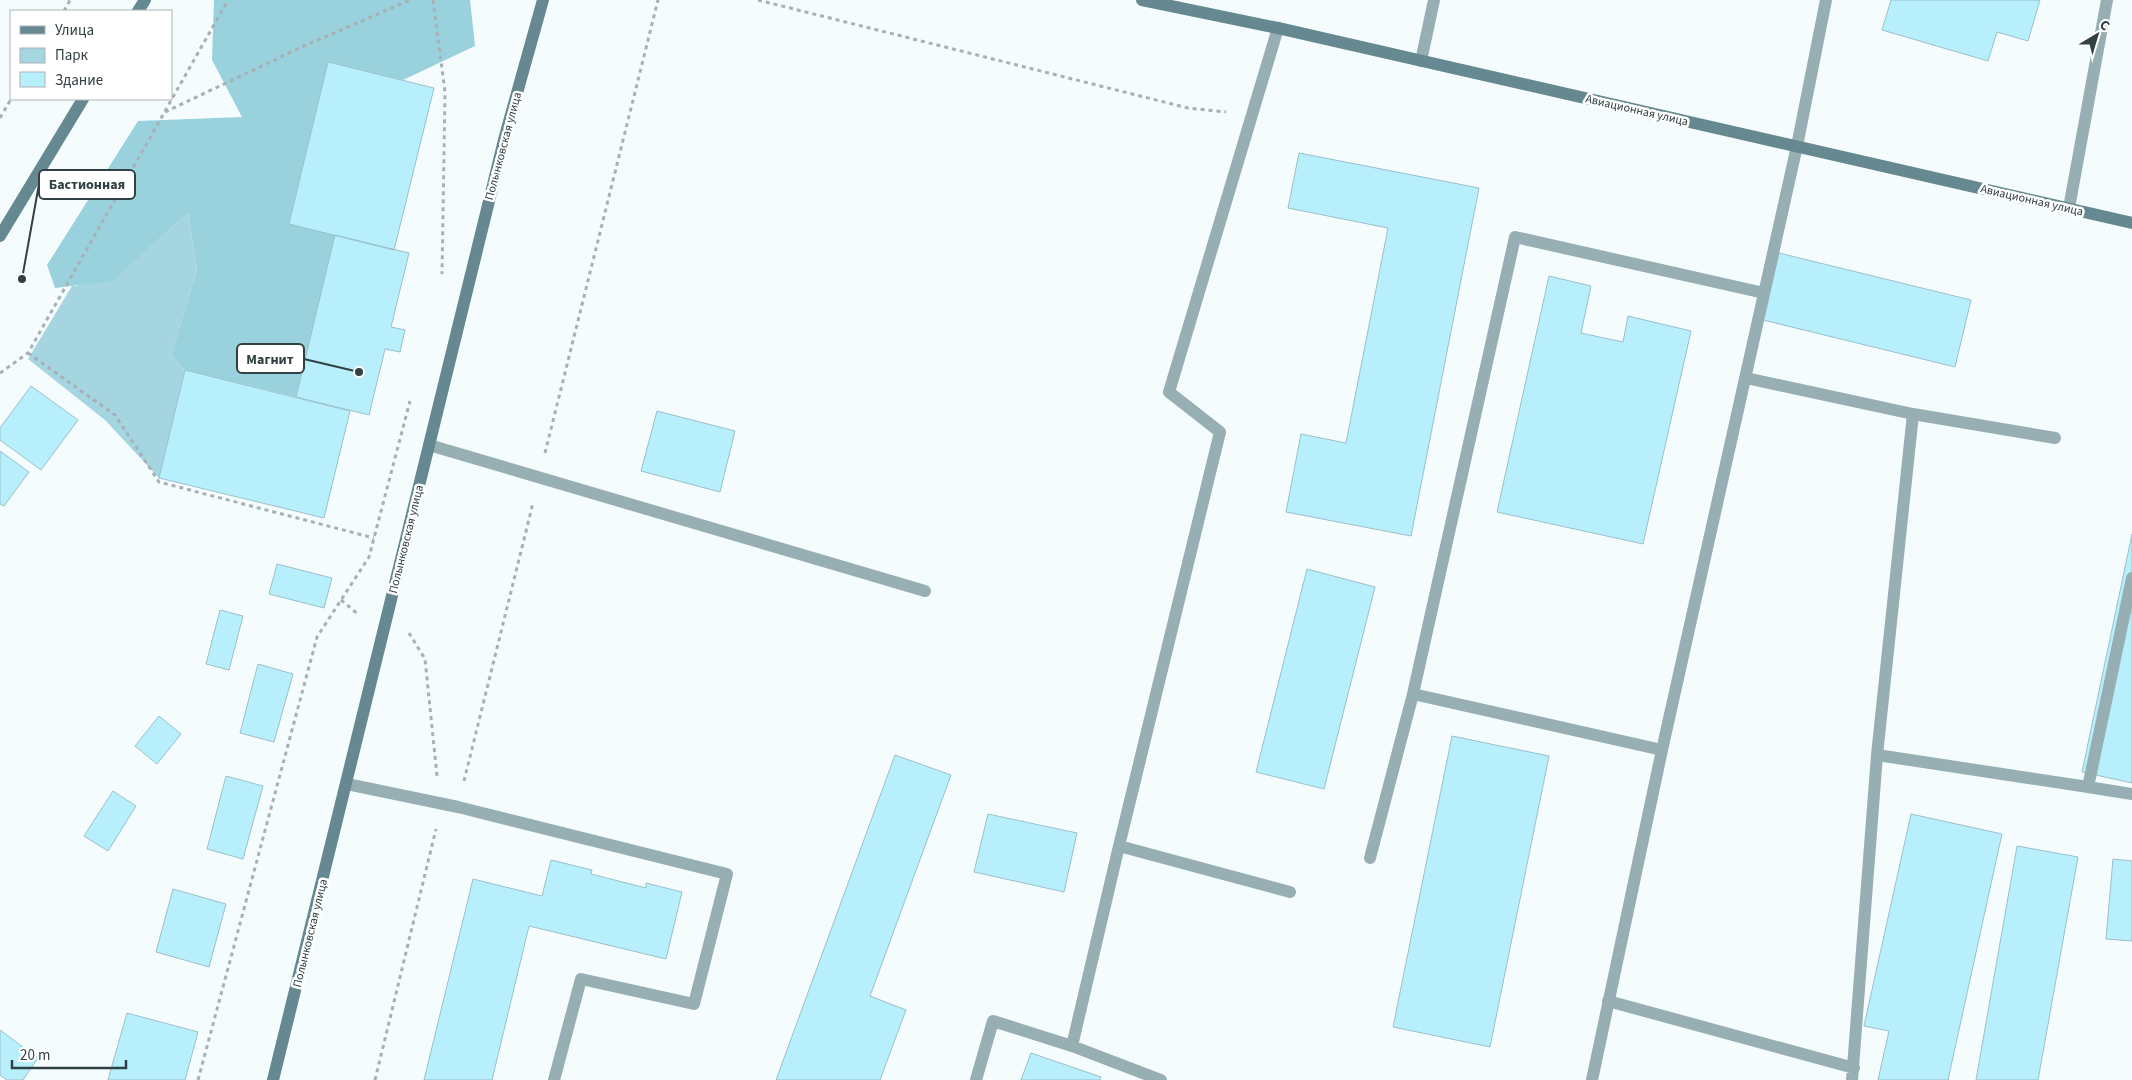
<svg xmlns="http://www.w3.org/2000/svg" width="2132" height="1080" viewBox="0 0 2132 1080" font-family="'Source Sans 3',sans-serif">
  <rect width="100%" height="100%" fill="#f5fcfe"/>
  <path fill="#a4d5e0" d="M188,213L197,270L171,355L185,370L159,478L105,420L28,359L72,286H77L143,253Z"/>
  <path fill="#99d1dd" d="M214,0H470L475,46L403,80L328,62L289,223L335,235L296,397L185,370L171,355L197,270L188,213L112,281L55,288L47,265L138,121L242,117L212,60Z"/>
  <path fill="#b7effc" stroke="#9bc0c9" d="M1891,0H2040L2028,41L1997,32L1988,61L1882,30Z
    M328,62L434,88L394,250L289,224Z
    M1299,153L1479,188L1411,536L1286,512L1301,434L1346,443L1388,228L1288,208Z
    M335,235L409,253L391,327L405,330L400,352L385,349L369,415L296,397Z
    M1779,253L1971,300L1955,367L1763,320Z
    M1549,276L1591,286L1581,333L1623,342L1628,316L1691,331L1643,544L1497,512Z
    M185,370L350,411L324,518L159,478Z
    M31,386L78,420L41,470L0,440V428Z
    M657,411L735,431L720,492L641,471Z
    M0,451L29,472L4,506L0,504Z
    M2132,534V783L2082,772Z
    M277,564L332,578L324,608L269,594Z
    M1307,569L1375,587L1324,789L1256,772Z
    M220,610L243,616L229,670L206,664Z
    M258,664L293,674L274,742L240,733Z
    M159,716L181,734L157,764L135,746Z
    M1452,736L1549,756L1490,1047L1393,1027Z
    M895,755L951,775L870,996L906,1010L880,1080H776Z
    M226,776L263,786L243,859L207,849Z
    M113,791L136,806L108,851L84,836Z
    M988,814L1077,833L1064,892L974,872Z
    M1911,814L2002,834L1948,1080H1878L1889,1031L1864,1026Z
    M2017,846L2078,857L2038,1080H1976Z
    M2113,859L2132,861V941L2106,939Z
    M551,860L592,870L591,874L646,888V883L682,892L666,959L529,926L492,1080H424L473,879L542,896Z
    M173,889L226,904L209,967L156,952Z
    M127,1013L198,1032L185,1080H108Z
    M0,1030L38,1058L23,1080H7L0,1075Z
    M1031,1053L1101,1077L1100,1080H1021Z"/>
  <g fill="none" stroke-linecap="round" stroke-linejoin="round">
    <path stroke="#a7b1b4" stroke-width="3" stroke-dasharray="4 4" stroke-linecap="butt" d="M433,0L445,92L442,274
      M758,0L1188,108L1226,112
      M64,11L70,0
      M165,112L304,46L410,0
      M0,118L11,99
      M28,353L115,415L159,482L374,538
      M0,373L28,353L228,0
      M545,453L658,0
      M341,600L359,615
      M409,633L425,659L437,776
      M464,781L533,503
      M198,1080L317,637L369,557L410,401
      M375,1080L436,829"/>
    <path stroke="#97aeb3" stroke-width="12" d="M1421,61L1434,0
      M2069,208L2107,0
      M1746,378L1913,414L2055,438
      M429,445L925,591
      M1662,750L1413,694L1515,237L1764,293
      M1877,755L2088,787L2132,578
      M347,784L458,807L727,874L694,1004L581,979L554,1080
      M2088,787L2132,794
      M1119,846L1290,892
      M1370,858L1413,694
      M1608,1001L1854,1068
      M1072,1046L1119,846L1220,432L1169,392L1278,28
      M976,1080L993,1021L1072,1046L1161,1080
      M1592,1080L1662,750L1797,146L1826,0
      M1852,1080L1877,755L1913,414"/>
    <path stroke="#668890" stroke-width="12" d="M1142,0L1278,28L2132,223
      M138,11L145,0
      M0,236L83,99
      M273,1080L505,136L543,0"/>
  </g>
  <g text-anchor="middle" stroke-width="5" stroke-linejoin="round" paint-order="stroke">
    <g font-size="12" fill="#304043" stroke="#fff">
      <text transform="translate(1637 110) rotate(13)" y="4">Авиационная улица</text>
      <text transform="translate(503 146) rotate(-75)" y="4">Полынковская улица</text>
      <text transform="translate(2032 200) rotate(13)" y="4">Авиационная улица</text>
      <text transform="translate(406 539) rotate(-76)" y="4">Полынковская улица</text>
      <text transform="translate(310 933) rotate(-76)" y="4">Полынковская улица</text>
    </g>
  </g>
  <path fill="none" stroke="#304043" stroke-width="2" d="M22 279L39 184M359 372L304 359"/>
  <g fill="#304043" stroke="#fff" stroke-width="2">
    <circle cx="22" cy="279" r="5"/>
    <circle cx="359" cy="372" r="5"/>
  </g>
  <g fill="#fff" stroke="#304043" stroke-width="2">
    <rect x="39" y="170" width="96" height="29" rx="5"/>
    <rect x="237" y="344" width="67" height="29" rx="5"/>
  </g>
  <g font-size="14" text-anchor="middle" font-weight="bold" fill="#304043">
    <text x="87" y="189">Бастионная</text>
    <text x="270" y="364">Магнит</text>
  </g>
  <rect x="10" y="10" width="162" height="90" fill="#ffffff" stroke="#acb3b4"/>
  <rect x="20" y="26" width="25" height="8" fill="#668890" stroke="#acb3b4"/>
  <text x="55" y="35" font-size="15" fill="#304043">Улица</text>
  <rect x="20" y="48" width="25" height="15" fill="#a4d5e0" stroke="#acb3b4"/>
  <text x="55" y="60" font-size="15" fill="#304043">Парк</text>
  <rect x="20" y="72" width="25" height="15" fill="#b7effc" stroke="#acb3b4"/>
  <text x="55" y="85" font-size="15" fill="#304043">Здание</text>
  <g transform="translate(2097 35) rotate(38)" stroke="#ffffff" stroke-width="4" paint-order="stroke">
  <path d="M0-4L9 19L0 12L-9 19Z" fill="#304043"/>
  <text y="-8" font-size="14" font-weight="bold" text-anchor="middle" fill="#304043">С</text>
  </g>
  <path d="M12 1060v8h114v-8" fill="none" stroke="#304043" stroke-width="2.5"/>
  <text x="20" y="1060" font-size="15" fill="#304043" stroke="#ffffff" stroke-width="4" paint-order="stroke">20 m</text>
</svg>
